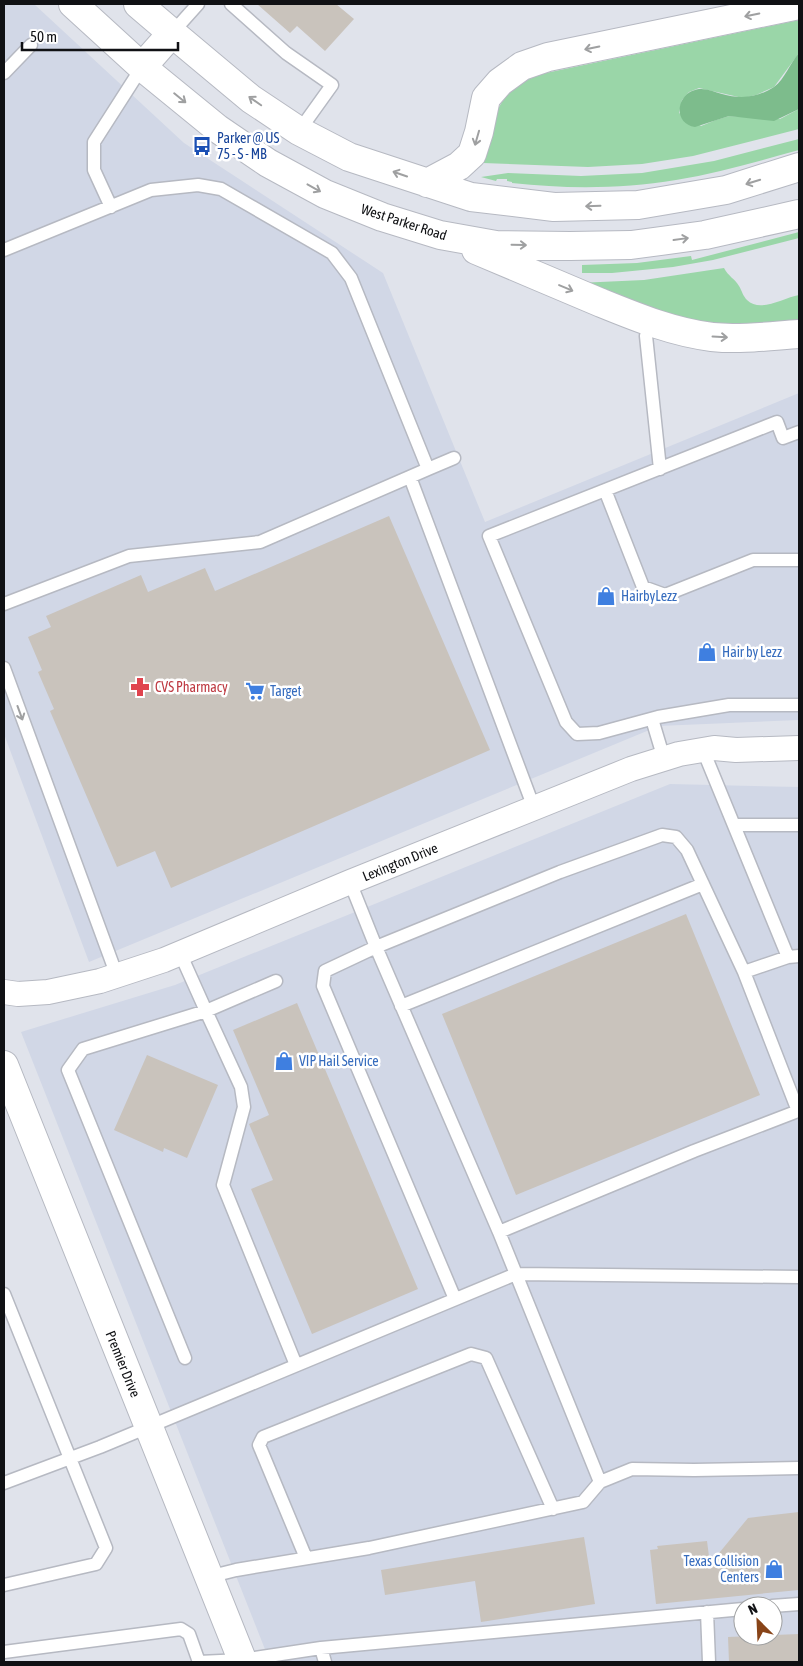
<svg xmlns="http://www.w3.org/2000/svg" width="803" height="1666" viewBox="0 0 803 1666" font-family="'Asap Condensed',sans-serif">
  <rect width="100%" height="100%" fill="#e0e3eb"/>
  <path fill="#d1d7e6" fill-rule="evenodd" d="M4,4H34L184,143L383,273L485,522L799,393V720L659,726L89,962L4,734Z
    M670,784L799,787V1662H270L21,1032L175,985ZM743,1606H773V1636H743Z"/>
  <path fill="#9ad6a8" d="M799,20V53L774,87L756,95L743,98L699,88L689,92L682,100L679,113L701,126L716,120L729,116L780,119L799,109V129L693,156L642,164L588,167L483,163C492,120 495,91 541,74Z
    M799,139V150C759,161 718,173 676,180C621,189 567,189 512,183V182L507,181V179H497L496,181L481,177L508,173L581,176L642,173L714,161Z
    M799,232V238L713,260L673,267L612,273H582V265L637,263L691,256L692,260Z
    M724,268C728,276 735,279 739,286C742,291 743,296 747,300C760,313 783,298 799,295V325L701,327L578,283L644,280Z"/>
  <path fill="#7dbc8c" d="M799,53V109L774,121L729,116L695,127C675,124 675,99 692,91C702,86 712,91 722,94C740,99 757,98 774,87C785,79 790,63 799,53Z"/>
  <path fill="#c9c3bc" d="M257,4H336L354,19L325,51L297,26L290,33Z
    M389,516L490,750L171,888L155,851L117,867L50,711L54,709L38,672L42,670L28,637L51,627L46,616L141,575L148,592L205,568L215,591Z
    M686,914L760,1095L516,1195L442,1014Z
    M297,1003L418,1289L312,1334L251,1189L273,1180L249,1124L269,1115L233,1030Z
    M147,1055L218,1085L187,1158L164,1148L163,1152L114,1130Z
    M799,1512V1590L656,1604L650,1550L658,1549L657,1546L707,1541L710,1564L748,1518Z
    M584,1537L595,1604L481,1622L475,1581L385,1595L381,1570Z
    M799,1634V1662H729L728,1637Z"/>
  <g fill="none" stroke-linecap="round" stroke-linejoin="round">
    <g stroke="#b6b9c2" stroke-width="15">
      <path id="service" d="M231,4L286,53L332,85L299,131
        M172,33L198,4
        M4,73L31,45
        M111,207L94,170V142L142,67
        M4,250L151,190L198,185L221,189L332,253L351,278L428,469L260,542L129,556L4,604
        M651,323L646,336L660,469
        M799,432L783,438L777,422L489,536L566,722L577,734L599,733L658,717L729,705H799
        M428,469L454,458
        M410,477L534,808
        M605,490L643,587L665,595L753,560H799
        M4,668L117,976
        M652,719L664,759
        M703,750L788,957
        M735,825H799
        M350,882L376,947L325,971L323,986L455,1299
        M180,953L206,1011L276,981
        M744,972L788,957L799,956
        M401,1006L703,884
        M499,1232L694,1151L798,1111L744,972L687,850L676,837L662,835L560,872L376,947L499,1232L600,1482
        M4,1294L106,1548L96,1564L4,1585
        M185,1358L68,1070L83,1049L206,1011L241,1087L244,1107L223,1185L296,1365
        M4,1483L100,1447L516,1274L799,1277
        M306,1558L259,1445L263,1437L471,1354L486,1358L553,1509
        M208,1577L236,1570L369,1548L583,1502L600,1482L632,1469L694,1470L799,1468
        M772,1606L799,1604
        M707,1612L709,1662
        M321,1648L325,1662
        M4,1652L181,1629L189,1634L199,1662
        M199,1662L242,1660L321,1648L743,1609"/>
    </g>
    <g stroke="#b6b9c2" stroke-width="26">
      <path id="minor" d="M4,992L18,994L48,992L100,981L164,960L350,882L631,769L679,754L714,748L736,750L799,748"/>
    </g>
    <g stroke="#b6b9c2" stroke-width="30">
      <path id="tertiary" d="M4,1065L243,1662"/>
    </g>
    <g stroke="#b6b9c2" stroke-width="30">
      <path id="secondary" d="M73,4L142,67L218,129L268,163L325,194L382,217L440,235L496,245L570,246L631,245L705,235L799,214
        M138,4L172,33L251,99L299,131L349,157L471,197L554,207L638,205L726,190L799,167
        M142,67L172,33
        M427,183L459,166L472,154L479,132L486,98L500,82L522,66L548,57L799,5
        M476,250C517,267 558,285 599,302C636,317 672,332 712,337C741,340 770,336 799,334"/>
    </g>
    <use href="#service" stroke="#fff" stroke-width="12"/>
    <use href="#minor" stroke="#fff" stroke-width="24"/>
    <use href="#tertiary" stroke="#fff" stroke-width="28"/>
    <use href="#secondary" stroke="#fff" stroke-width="28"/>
  </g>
  <defs><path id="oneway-shaft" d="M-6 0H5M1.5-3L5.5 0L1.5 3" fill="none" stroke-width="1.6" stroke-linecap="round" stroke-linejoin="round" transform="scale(1.25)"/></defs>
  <g stroke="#9fa0a1">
    <use href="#oneway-shaft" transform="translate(752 15) rotate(168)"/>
    <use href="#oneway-shaft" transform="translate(592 48) rotate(168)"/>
    <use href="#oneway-shaft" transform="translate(180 98) rotate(39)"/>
    <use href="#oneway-shaft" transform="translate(255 101) rotate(-145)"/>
    <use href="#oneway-shaft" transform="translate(477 138) rotate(106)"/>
    <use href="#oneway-shaft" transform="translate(400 174) rotate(-161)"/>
    <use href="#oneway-shaft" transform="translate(753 182) rotate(163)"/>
    <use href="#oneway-shaft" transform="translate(314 188) rotate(29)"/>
    <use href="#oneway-shaft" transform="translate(593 206) rotate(178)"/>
    <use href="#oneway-shaft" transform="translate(681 239) rotate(-8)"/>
    <use href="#oneway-shaft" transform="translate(519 245) rotate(1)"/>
    <use href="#oneway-shaft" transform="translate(566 288) rotate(23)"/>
    <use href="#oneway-shaft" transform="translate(720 337) rotate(3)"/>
    <use href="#oneway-shaft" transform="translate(20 713) rotate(70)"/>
  </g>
  <defs>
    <g id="bus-bare" transform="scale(1.5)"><path d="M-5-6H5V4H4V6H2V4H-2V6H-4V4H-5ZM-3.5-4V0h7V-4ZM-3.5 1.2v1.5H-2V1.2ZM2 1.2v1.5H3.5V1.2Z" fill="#1a4fb4" stroke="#fff" stroke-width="2.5" paint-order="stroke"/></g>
    <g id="shop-bare" transform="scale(1.5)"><path d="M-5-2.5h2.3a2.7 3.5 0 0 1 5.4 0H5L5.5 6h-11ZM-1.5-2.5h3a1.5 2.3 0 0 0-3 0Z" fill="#3f7fe0" stroke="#fff" stroke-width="2.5" paint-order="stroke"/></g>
    <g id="pharmacy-bare" transform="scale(1.5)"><path d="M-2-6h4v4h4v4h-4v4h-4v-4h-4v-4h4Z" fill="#e0444e" stroke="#fff" stroke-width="2.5" paint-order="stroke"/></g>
    <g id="supermarket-bare" transform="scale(1.5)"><path d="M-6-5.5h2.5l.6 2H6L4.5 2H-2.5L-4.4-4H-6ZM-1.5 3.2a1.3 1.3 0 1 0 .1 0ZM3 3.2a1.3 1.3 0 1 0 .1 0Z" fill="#3f7fe0" stroke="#fff" stroke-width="2.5" paint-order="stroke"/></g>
  </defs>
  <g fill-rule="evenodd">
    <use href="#bus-bare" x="202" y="146"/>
    <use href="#shop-bare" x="606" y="596"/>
    <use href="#shop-bare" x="707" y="652"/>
    <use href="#pharmacy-bare" x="140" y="687"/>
    <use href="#supermarket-bare" x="255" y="691"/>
    <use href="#shop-bare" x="284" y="1061"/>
    <use href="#shop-bare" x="774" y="1569"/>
  </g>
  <g text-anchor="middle" stroke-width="5" stroke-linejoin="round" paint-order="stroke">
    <g font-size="14" fill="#164399" stroke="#fff" text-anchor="start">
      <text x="217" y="143">Parker @ US<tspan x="217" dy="16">75 - S - MB</tspan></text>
    </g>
    <g font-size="14" fill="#101114" stroke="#fff">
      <text transform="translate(404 222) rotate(18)" y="5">West Parker Road</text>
      <text transform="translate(400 862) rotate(-22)" y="5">Lexington Drive</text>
      <text transform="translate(123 1364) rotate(68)" y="5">Premier Drive</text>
    </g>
    <g font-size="14" fill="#366cbe" stroke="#fff" text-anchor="start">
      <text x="621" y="601">HairbyLezz</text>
      <text x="722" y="657">Hair by Lezz</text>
      <text x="270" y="696">Target</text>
      <text x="299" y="1066">VIP Hail Service</text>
      <text x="759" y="1566" text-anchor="end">Texas Collision<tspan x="759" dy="16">Centers</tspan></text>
    </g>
    <g font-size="14" fill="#be3a42" stroke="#fff" text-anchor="start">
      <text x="155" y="692">CVS Pharmacy</text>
    </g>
  </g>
  <rect width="803" height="1666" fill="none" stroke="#101114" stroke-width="10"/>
  <g transform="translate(758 1621) rotate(336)"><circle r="24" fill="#ffffff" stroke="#9fa0a1"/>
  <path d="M0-4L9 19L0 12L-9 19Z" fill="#884418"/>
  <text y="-8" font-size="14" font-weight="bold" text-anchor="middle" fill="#101114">N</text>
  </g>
  <path d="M22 42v8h156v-8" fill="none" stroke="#101114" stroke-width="2.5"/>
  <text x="30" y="42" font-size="15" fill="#101114" stroke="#ffffff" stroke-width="4" paint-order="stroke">50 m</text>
</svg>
